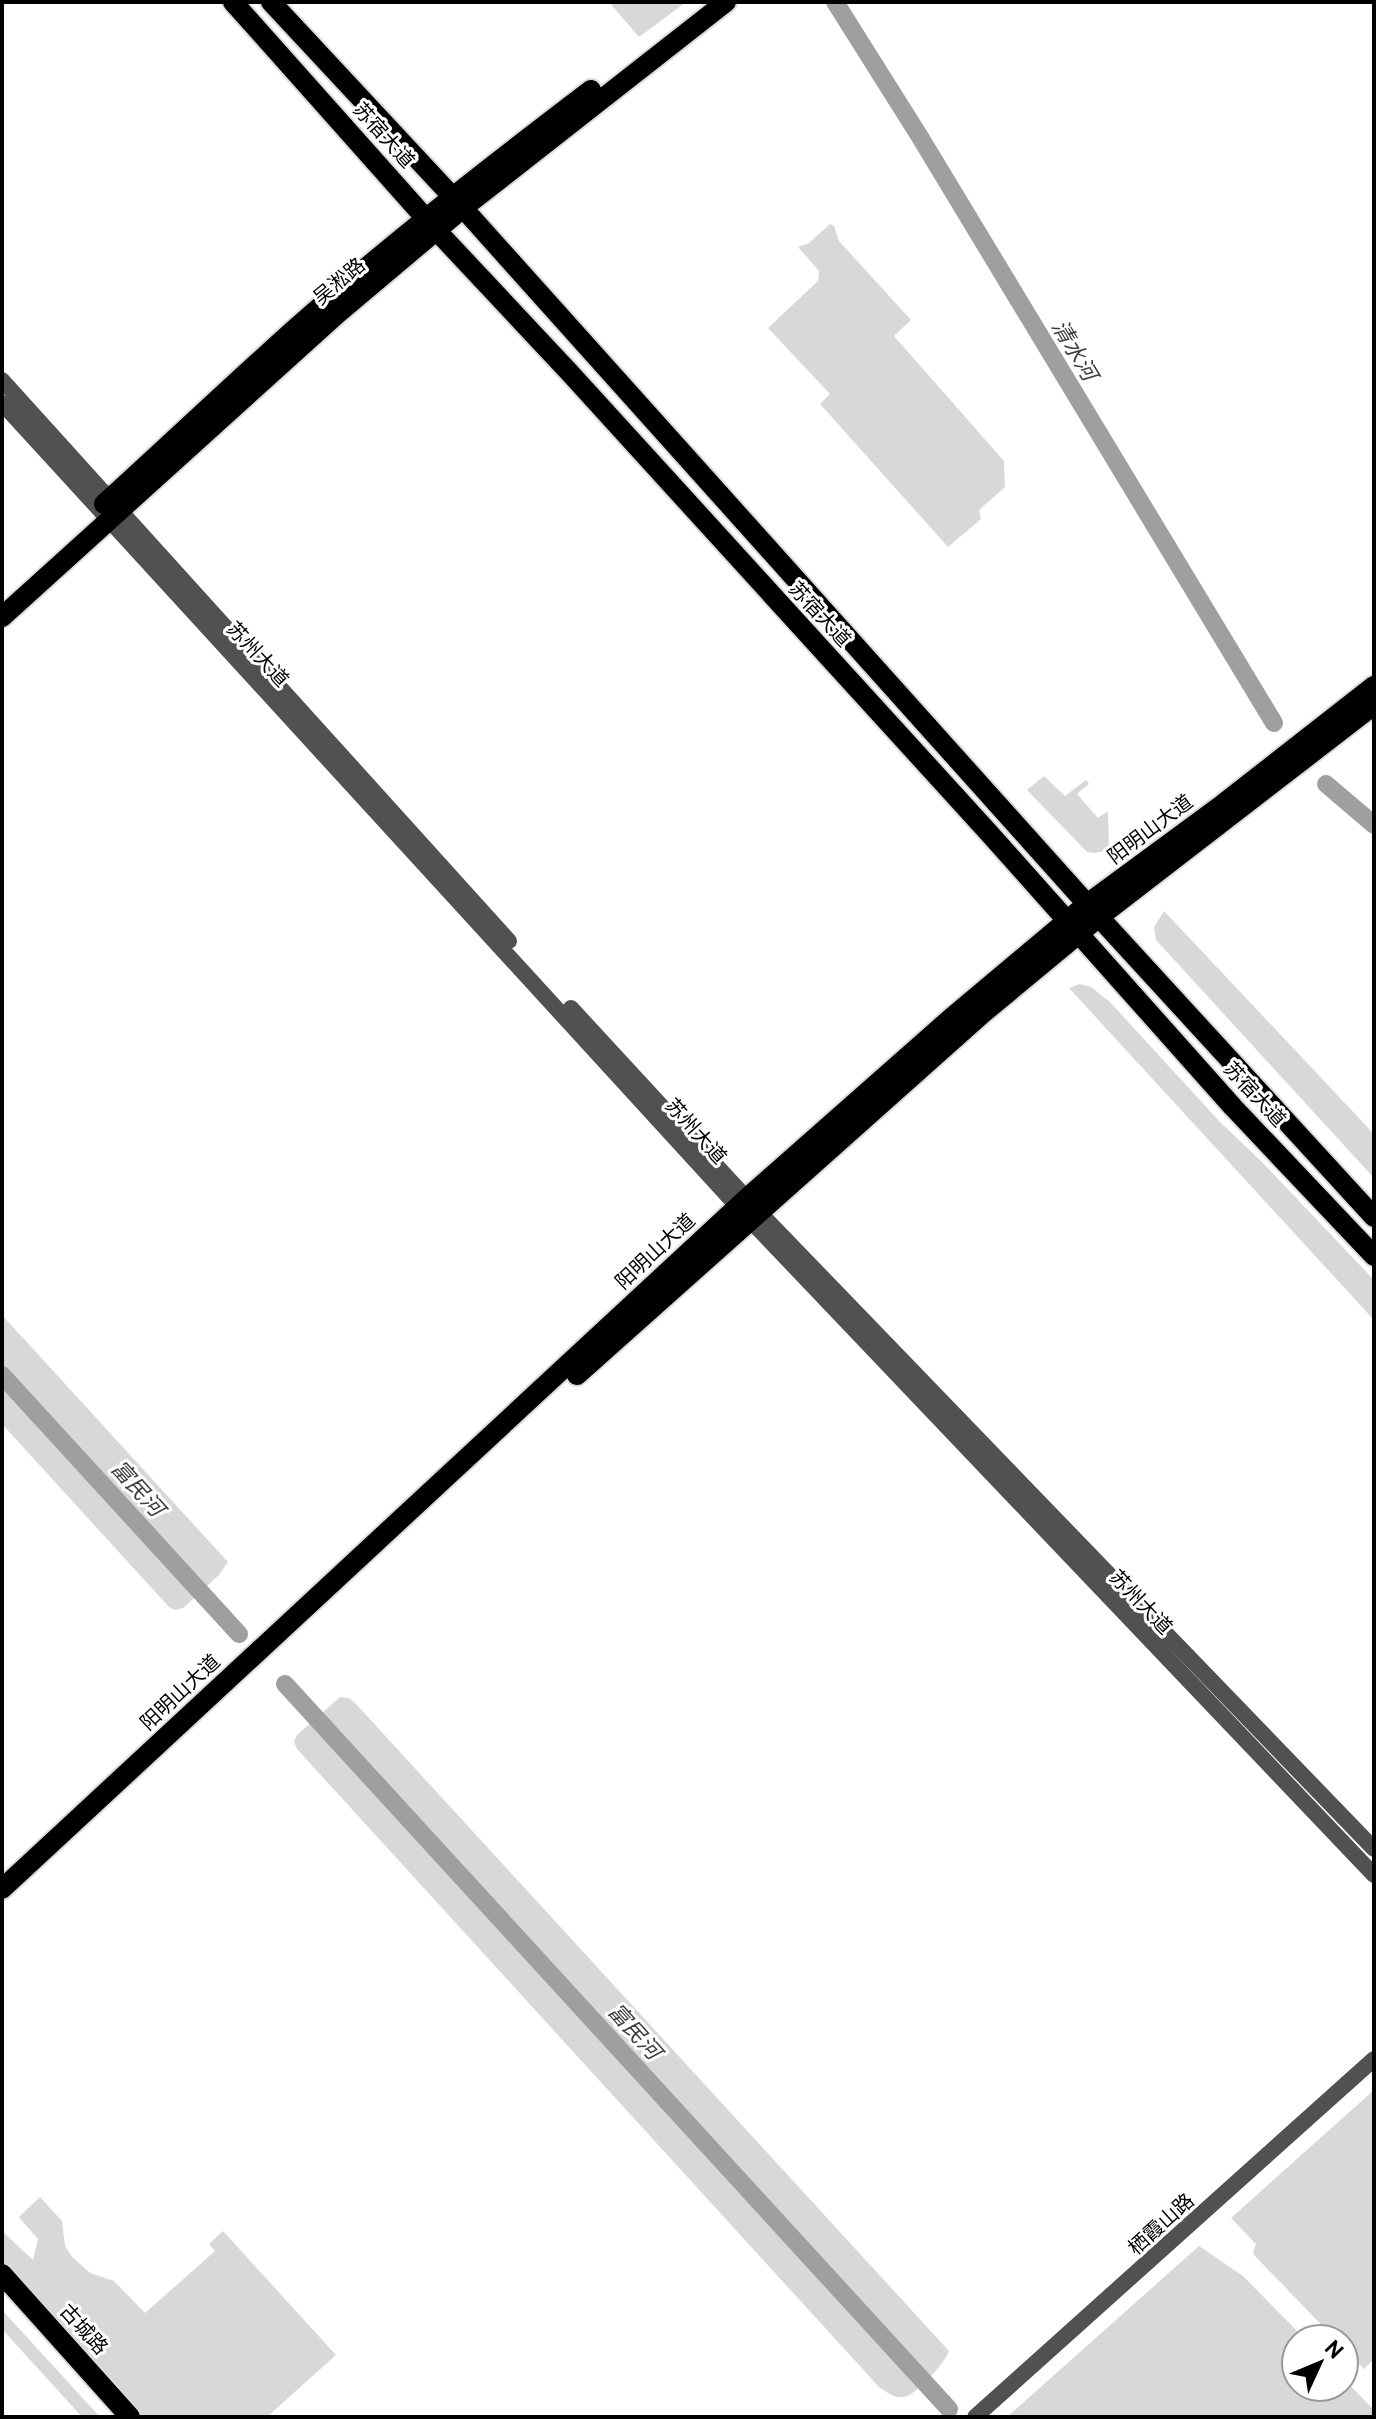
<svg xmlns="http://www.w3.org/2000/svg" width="1376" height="2419" viewBox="0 0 1376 2419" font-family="Overpass,'Noto Sans SC',sans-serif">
  <rect width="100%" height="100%" fill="#fff"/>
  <path fill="#d8d8d8" d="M609,2H686L639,37Z
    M830,224L834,226L839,241L911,320L894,336L1004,461L1005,487L979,510L981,519L948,547L820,404L830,394L768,328L818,281L819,271L798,247L809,243Z
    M1044,776L1065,796L1086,780L1089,784L1077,794L1098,818L1108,811L1109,850L1095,853L1087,852L1027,790Z
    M1164,911L1374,1134V1178L1156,940L1154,927Z
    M1080,984L1091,987L1110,1002L1220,1122L1263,1163L1374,1280V1320L1069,988Z
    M2,1315L228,1562L219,1575L183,1608L175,1610L169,1607L2,1424Z
    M340,1697L349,1698L356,1704L949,2351C945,2363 916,2396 903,2397C894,2398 886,2392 879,2387L297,1749L294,1742L297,1735Z
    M1374,2090V2359L1364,2369L1344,2348V2339H1335L1255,2256L1253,2252L1256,2244L1231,2218Z
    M40,2197L62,2221L65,2246L72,2257L90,2273L114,2281L145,2313L215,2251L209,2244L223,2231L336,2355L267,2417H142L2,2266V2231L33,2260L38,2239L19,2217Z
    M1199,2246L1243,2276L1305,2339H1296V2387H1344V2379L1374,2410V2417H1007Z
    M2,2310L100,2417H82L2,2329Z"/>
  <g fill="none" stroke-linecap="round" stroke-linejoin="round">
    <path stroke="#9f9f9f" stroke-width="18" d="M835,2L920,137L1274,723
      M1326,784L1374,825
      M2,1375L239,1634
      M285,1684L949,2409"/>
    <g stroke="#dbdbdb" stroke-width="24">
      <path id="major" d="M233,2L436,230L570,373L989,833L1233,1107L1374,1256
        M271,2L463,208L1087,904L1374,1217
        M104,504C169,445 232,385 297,327C392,243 491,166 591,90
        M2,617L337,314L463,208L726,2
        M577,1375L982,1014L1099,917L1374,705
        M2,1889L747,1198L950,1019L1087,904L1223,804L1374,686
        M2,2274L130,2417"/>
    </g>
    <path stroke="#515151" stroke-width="16" d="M2,380L509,941
      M2,403L750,1220L1374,1875
      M571,1008L759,1212L1374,1849
      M975,2417L1374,2059"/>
    <use href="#major" stroke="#000" stroke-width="20"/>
  </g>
  <g text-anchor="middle" stroke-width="6" stroke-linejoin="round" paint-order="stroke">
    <g font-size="20" fill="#000" stroke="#fff">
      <text transform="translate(384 135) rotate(48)" y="7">苏宿大道</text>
      <text transform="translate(339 281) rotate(-40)" y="7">吴淞路</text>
      <text transform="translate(820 614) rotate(47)" y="7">苏宿大道</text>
      <text transform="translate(258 654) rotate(47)" y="7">苏州大道</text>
      <text transform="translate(1150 829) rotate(-37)" y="7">阳明山大道</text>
      <text transform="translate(1255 1094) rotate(47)" y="7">苏宿大道</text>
      <text transform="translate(696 1131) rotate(48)" y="7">苏州大道</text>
      <text transform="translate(655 1251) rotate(-43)" y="7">阳明山大道</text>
      <text transform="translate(1141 1602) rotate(46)" y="7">苏州大道</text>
      <text transform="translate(180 1692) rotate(-43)" y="7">阳明山大道</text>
      <text transform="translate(1161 2224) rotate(-42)" y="7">栖霞山路</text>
      <text transform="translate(84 2329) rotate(48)" y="7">古城路</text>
    </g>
    <g font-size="22" font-style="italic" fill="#404040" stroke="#fff">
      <text transform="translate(1075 350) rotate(59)" y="8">清水河</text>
      <text transform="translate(138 1488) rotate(48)" y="8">富民河</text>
      <text transform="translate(635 2031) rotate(48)" y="8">富民河</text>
    </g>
  </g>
  <rect width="1376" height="2419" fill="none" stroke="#000000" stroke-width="8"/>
  <g transform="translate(1320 2363) rotate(46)"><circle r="38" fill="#ffffff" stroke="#999999" stroke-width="2"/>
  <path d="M0-6L14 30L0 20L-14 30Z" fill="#000000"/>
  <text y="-12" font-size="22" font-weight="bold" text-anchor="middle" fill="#000000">N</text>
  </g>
</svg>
